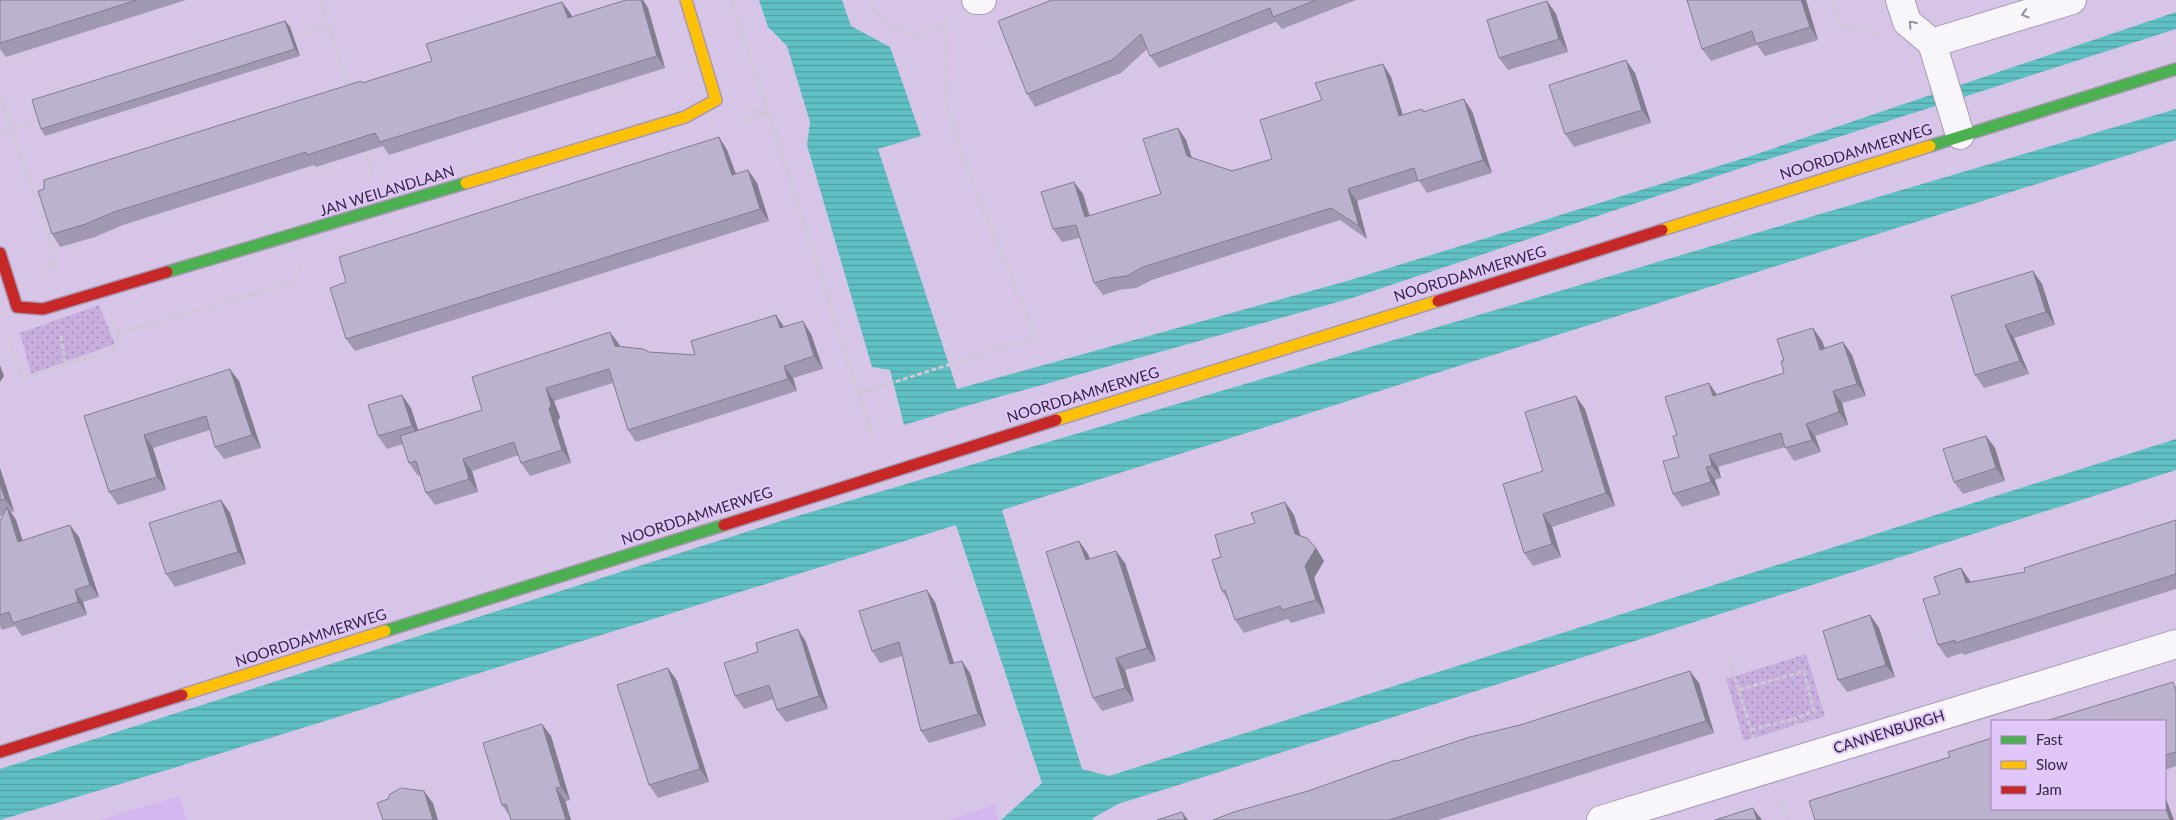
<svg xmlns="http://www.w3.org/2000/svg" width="2176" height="820" viewBox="0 0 2176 820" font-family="Lato,sans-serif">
  <defs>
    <pattern id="green-dots" width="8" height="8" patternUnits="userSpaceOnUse" patternTransform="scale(1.25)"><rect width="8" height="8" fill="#c7aede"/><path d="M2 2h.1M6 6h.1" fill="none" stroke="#a28eb5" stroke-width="1.8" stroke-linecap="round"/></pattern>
    <pattern id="water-rules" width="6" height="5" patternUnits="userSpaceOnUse" patternTransform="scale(1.25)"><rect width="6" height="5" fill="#60c1c4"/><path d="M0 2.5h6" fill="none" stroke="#509da1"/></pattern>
  </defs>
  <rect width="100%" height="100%" fill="#d6c5e7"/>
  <path fill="#d3b7ee" d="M179,796L187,820H100Z
    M994,805L998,820H949Z"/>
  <path fill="url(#green-dots)" d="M99,305L115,344L31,374L20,333Z
    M1806,654L1825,716L1744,741L1726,679Z"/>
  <path fill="url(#water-rules)" d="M759,0H842L851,26L890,47L921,136L878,149L957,389L1347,281L1748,157L2176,12V29L1738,169L1352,298L963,407L904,425L890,370L872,367L807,145L810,122L787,46L768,27Z
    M2176,109V140L1002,510L1082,769L1109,776L2176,439V470L1118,804L1093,818V820H1001L1042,783L956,525L167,770L0,820V769L784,520Z"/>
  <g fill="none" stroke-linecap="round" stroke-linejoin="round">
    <g stroke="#a799b4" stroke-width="30">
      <path id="street" d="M976,0H982
        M1900,0L1907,22L1932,43
        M1932,43L2072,0
        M1932,43L1960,135
        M1601,820L2176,644"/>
    </g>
    <g stroke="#a799b4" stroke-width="14">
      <path id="fast" d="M1930,146L2176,69
        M167,272L466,183
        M385,631L724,525"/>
    </g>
    <g stroke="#a799b4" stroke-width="14">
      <path id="slow" d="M466,183L685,117L716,100L686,0
        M1662,230L1930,146
        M1056,420L1438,301
        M182,695L385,631"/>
    </g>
    <g stroke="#a799b4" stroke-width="14">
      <path id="jam" d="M0,253L17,307L43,309L167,272
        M1438,301L1662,230
        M724,525L1056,420
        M0,752L182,695"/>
    </g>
    <path stroke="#cec8d2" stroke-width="3" stroke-dasharray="5 2.5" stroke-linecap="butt" d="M321,0L348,87
      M731,0L769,114L739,123
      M872,0L875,12L894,28L916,35L945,26L948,17
      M1832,0L1841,26L1877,33
      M291,38L330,25
      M0,95L56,257V272
      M747,108L769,114L875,444
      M0,133L42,120
      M365,149L373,176
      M42,275L56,257
      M113,323L119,333
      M61,336L65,365
      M8,339L22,378L113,350L119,333L295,282L301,265
      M860,393L1036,337L963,157L947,107L945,26
      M1728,656L1754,739
      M1739,690L1804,671L1814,711L1794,719L1797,726
      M1751,730L1794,719
      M1781,799L1788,820"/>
    <use href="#street" stroke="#f9f6fb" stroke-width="28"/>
    <use href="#fast" stroke="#4caf50" stroke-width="11"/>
    <use href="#slow" stroke="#ffc107" stroke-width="11"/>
    <use href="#jam" stroke="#c62828" stroke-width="11"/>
  </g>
  <path fill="#a199b1" d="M0,0H186L6,57L0,49Z
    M626,0H643L648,8L665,68L389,155L383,146L316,167L314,165L123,225L95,237L60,247L52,234L361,81L362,83L432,61L562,2L571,14L572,17Z
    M1052,0H1356L1282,29L1276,22L1159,68L1150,56L1147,49L1121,73L1035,107L1027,94Z
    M1806,0L1818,40L1765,56L1757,45L1711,61L1702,49Z
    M1547,1L1556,14L1568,52L1508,70L1499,58Z
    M285,21L290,27L300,56L45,136L41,129Z
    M1383,64L1391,77L1403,115L1422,109L1424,111H1472L1492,173L1427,193L1419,181L1357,201L1367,239L1340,220L1152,280L1136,288L1119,290L1103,295L1094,283L1080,238L1062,242L1053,229L1074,182L1083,194L1089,216L1161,194L1178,128L1186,140L1192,158L1232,171L1272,159Z
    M1635,73L1651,123L1574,147L1565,134Z
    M719,137L727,150L736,174L748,170L757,183L769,221L355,351L346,339V282Z
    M2033,271L2042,284L2055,325L2014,338L2029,374L1984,388L1975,375Z
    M784,327L811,334L823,369L793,378L797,391L636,442L628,430L613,383L554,401L560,417L558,421L571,463L530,476L521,463L519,455L472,471L478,492L435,505L426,493L420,475L418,476L409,463L403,444L387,449L378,436L411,408L418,430L482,410L619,344L620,346L649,352L695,355Z
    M1813,328L1822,341L1825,348L1843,342L1852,355L1866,396L1842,403L1848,425L1815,436L1821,452L1794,461L1785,447L1718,467L1721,478L1715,480L1720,495L1682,507L1673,494L1679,457L1677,435L1717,394L1784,373V361Z
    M239,381L261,448L224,459L215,447L210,430L153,448L166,490L118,505L109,492L84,416Z
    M1585,409L1615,506L1552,527L1561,557L1533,566L1524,553L1543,471Z
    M1986,436L1995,448L2005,481L1963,494L1954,482Z
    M0,468L14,511L11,512L16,520L23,541L79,537L99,597L83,602L87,615L22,636L15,626L2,630L0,626V521L3,515L0,516Z
    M221,500L230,513L246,564L175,587L166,574Z
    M1285,502L1294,515L1300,536L1316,548L1324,561L1314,578L1325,613L1291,623L1288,619L1244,633L1235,620L1229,602L1222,591L1255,523Z
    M2176,520V589L1964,655L1962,653L1947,658L1938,645L1940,594L1961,568L1971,582L2025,572Z
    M1079,541L1088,554L1090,559L1125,563L1156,661L1125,670L1134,701L1102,711L1093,698Z
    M935,602L954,663L970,673L986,726L929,743L921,731L902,656L880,663L872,651Z
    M1870,615L1879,628L1895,677L1847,692L1838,680Z
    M806,642L828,709L786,722L777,710L774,699L744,709L735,696Z
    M668,668L677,681L709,782L658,798L649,785Z
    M1699,683L1714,733L1438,820H1213L1308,791L1396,760L1398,761Z
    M2176,685V766L2165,770V721Z
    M551,736L570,800L511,818L502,805Z"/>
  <path fill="#837d90" d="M641,0H643L648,8L665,68L657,56Z
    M1801,0H1806L1818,40L1810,27Z
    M1547,1L1556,14L1568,52L1559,39Z
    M562,2L571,14L577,31L568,18Z
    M285,21L290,27L300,56L295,49Z
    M1626,60L1635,73L1651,123L1642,110Z
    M1383,64L1391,77L1407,129L1399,116Z
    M1464,99L1472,111L1492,173L1483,160Z
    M1178,128L1186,140L1195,168L1187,156Z
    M719,137L727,150L741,188L732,175Z
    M748,170L757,183L769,221L760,209Z
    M1074,182L1083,194L1094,230L1085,217Z
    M1348,189L1357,201L1367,239L1359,226Z
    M2033,271L2042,284L2055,325L2046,312Z
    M776,315L785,328H780Z
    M803,321L811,334L823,369L814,356Z
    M2005,325L2014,338L2029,374L2020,361Z
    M1813,328L1822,341L1829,362L1820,350Z
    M610,332L619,344L624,358L615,346Z
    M1843,342L1852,355L1866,396L1857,384Z
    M0,365L4,376L0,382Z
    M784,366L793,378L797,391L788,379Z
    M230,369L239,381L261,448L252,435Z
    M1709,383L1718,396H1713Z
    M546,388L554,401L560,417L558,421L571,463L562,450L549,409Z
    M1833,391L1842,403L1848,425L1839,412Z
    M402,395L411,408L421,439L412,426Z
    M1576,396L1585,409L1615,506L1606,493Z
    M1806,424L1815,436L1821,452L1812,440Z
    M144,435L153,448L166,490L157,477Z
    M1986,436L1995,448L2005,481L1996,468Z
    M1709,455L1718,467L1721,478L1712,466Z
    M463,459L472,471L478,492L469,479Z
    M1706,467L1715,480L1720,495L1711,482Z
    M0,468L14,511L5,499L0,483Z
    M221,500L230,513L246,564L238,552Z
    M1285,502L1294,515L1304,546L1295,534Z
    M7,507L16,520L27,555L18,542Z
    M1543,514L1552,527L1561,557L1552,544Z
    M70,525L79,537L99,597L90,585Z
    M1079,541L1088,554L1094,573L1086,560Z
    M1316,548L1324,561L1314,578L1325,613L1316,600L1305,566Z
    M1116,551L1125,563L1156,661L1147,648Z
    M1961,568L1970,581L1975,596L1966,583Z
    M75,590L83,602L87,615L78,602Z
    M927,590L935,602L958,676L950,664Z
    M1870,615L1879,628L1895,677L1886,665Z
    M798,629L806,642L828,709L819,696Z
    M1116,658L1125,670L1134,701L1125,688Z
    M962,661L970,673L986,726L978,714Z
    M668,668L677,681L709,782L700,769Z
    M1690,671L1699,683L1714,733L1706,721Z
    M542,724L551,736L570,800L561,787Z
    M556,788L565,800L571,820H566Z
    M424,791L433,803L438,820H433Z
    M2165,796L2174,820H2170L2165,806Z
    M1753,808L1762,820H1757Z
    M1182,812L1188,820H1185Z"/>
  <path fill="#bbb2ce" stroke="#837d90" d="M0,0H137L0,43Z
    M626,0H641L657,56L380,142L375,133L307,155L306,152L114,212L86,224L52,234L38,191L44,189V180L361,81L362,83L432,61L426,44L562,2L568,18Z
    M1052,0H1316L1273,17L1270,8L1150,56L1141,34L1112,60L1027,94L998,21Z
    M1687,0H1801L1810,27L1756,44L1752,31L1702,49Z
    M1547,1L1559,39L1499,58L1487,20Z
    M285,21L295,49L41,129L32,100Z
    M1626,60L1642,110L1565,134L1549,85Z
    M1383,64L1399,116L1422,109L1423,112L1464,99L1483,160L1418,181L1414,168L1348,189L1359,226L1331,208L1143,267L1127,276L1111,278L1094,283L1076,225L1053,229L1041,192L1074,182L1085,217L1161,194L1143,139L1178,128L1187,156L1232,171L1272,159L1260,120L1322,100L1315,83Z
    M719,137L732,175L748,170L760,209L346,339L330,288L346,282L339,257Z
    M2033,271L2046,312L2005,325L2020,361L1975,375L1951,296Z
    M776,315L780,328L803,321L814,356L784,366L788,379L628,430L609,369L546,388L551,405L549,409L562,450L521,463L514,442L463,459L469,479L426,493L416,461L409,463L400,436L482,410L472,377L610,332L615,346L643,349L649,352L695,355L691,341Z
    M1813,328L1820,350L1843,342L1857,384L1833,391L1839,412L1806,424L1812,440L1785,448L1781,433L1709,455L1712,466L1706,467L1711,482L1673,494L1663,461L1679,457L1673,436L1677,435L1665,397L1709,383L1713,396L1784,373L1781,361H1784L1777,339Z
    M230,369L252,435L215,447L206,416L144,435L157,477L109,492L84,416Z
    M402,395L412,426L378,436L368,405Z
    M1576,396L1606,493L1543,514L1552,544L1524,553L1503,484L1543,471L1525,412Z
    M1986,436L1996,468L1954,482L1943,449Z
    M0,483L5,499L0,500Z
    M221,500L238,552L166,574L149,523Z
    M1285,502L1295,534L1307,538L1316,548L1305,566L1316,600L1282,610L1280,606L1235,620L1225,590L1222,591L1212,560L1221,557L1215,535L1255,523L1251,513Z
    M7,507L18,542L70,525L90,585L75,590L78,602L13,623L9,612L0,615V521Z
    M2176,520V574L1955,643V640L1938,645L1923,599L1940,594L1934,577L1961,568L1966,583L2025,572L2024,568Z
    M1079,541L1086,560L1116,551L1147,648L1116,658L1125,688L1093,698L1046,552Z
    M927,590L950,664L962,661L978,714L921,731L899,642L872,651L859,611Z
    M1870,615L1886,665L1838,680L1823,631Z
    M798,629L819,696L777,710L769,685L735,696L724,663L758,652L756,643Z
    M668,668L700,769L649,785L617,685Z
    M1690,671L1706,721L1389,820H1213L1234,812L1308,791L1396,760L1397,761L1470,737L1520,725Z
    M2173,682L2176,690V752L2165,755V721H2046Z
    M542,724L561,787L556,788L566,820H511L506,804L502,805L483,743Z
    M1992,738V809H2165V806L2170,820H1815L1809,801L1950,757L1948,752Z
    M401,788L424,791L433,820H383L377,803L388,799L390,794Z
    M1753,808L1757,820H1715Z
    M1182,812L1185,820H1157Z"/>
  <defs><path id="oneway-chevron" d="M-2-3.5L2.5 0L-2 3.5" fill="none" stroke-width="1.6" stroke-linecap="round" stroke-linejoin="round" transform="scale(1.25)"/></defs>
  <g stroke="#968e9e">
    <use href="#oneway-chevron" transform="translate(2025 14) rotate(163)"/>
    <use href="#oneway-chevron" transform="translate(1912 24) rotate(-131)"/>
  </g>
  <g text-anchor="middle" stroke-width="4" stroke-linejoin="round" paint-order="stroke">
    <g font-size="15" fill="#342740" stroke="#e1c6fa">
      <text transform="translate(1856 152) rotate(-17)" y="5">NOORDDAMMERWEG</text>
      <text transform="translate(387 191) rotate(-17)" y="5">JAN WEILANDLAAN</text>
      <text transform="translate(1470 274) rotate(-17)" y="5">NOORDDAMMERWEG</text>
      <text transform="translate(1083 395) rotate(-17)" y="5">NOORDDAMMERWEG</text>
      <text transform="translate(697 516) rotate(-18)" y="5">NOORDDAMMERWEG</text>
      <text transform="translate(311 638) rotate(-18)" y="5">NOORDDAMMERWEG</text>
      <text transform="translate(1889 732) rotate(-17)" y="5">CANNENBURGH</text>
    </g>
  </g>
  <rect x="1991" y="720" width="175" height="90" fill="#e1c6fa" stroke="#9c86b0"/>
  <rect x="2001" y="736" width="25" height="8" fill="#4caf50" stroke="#9c86b0"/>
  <text x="2036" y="745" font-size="15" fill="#342740">Fast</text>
  <rect x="2001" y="761" width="25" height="8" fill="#ffc107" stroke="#9c86b0"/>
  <text x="2036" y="770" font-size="15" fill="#342740">Slow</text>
  <rect x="2001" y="786" width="25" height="8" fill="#c62828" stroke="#9c86b0"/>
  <text x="2036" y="795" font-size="15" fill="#342740">Jam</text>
</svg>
